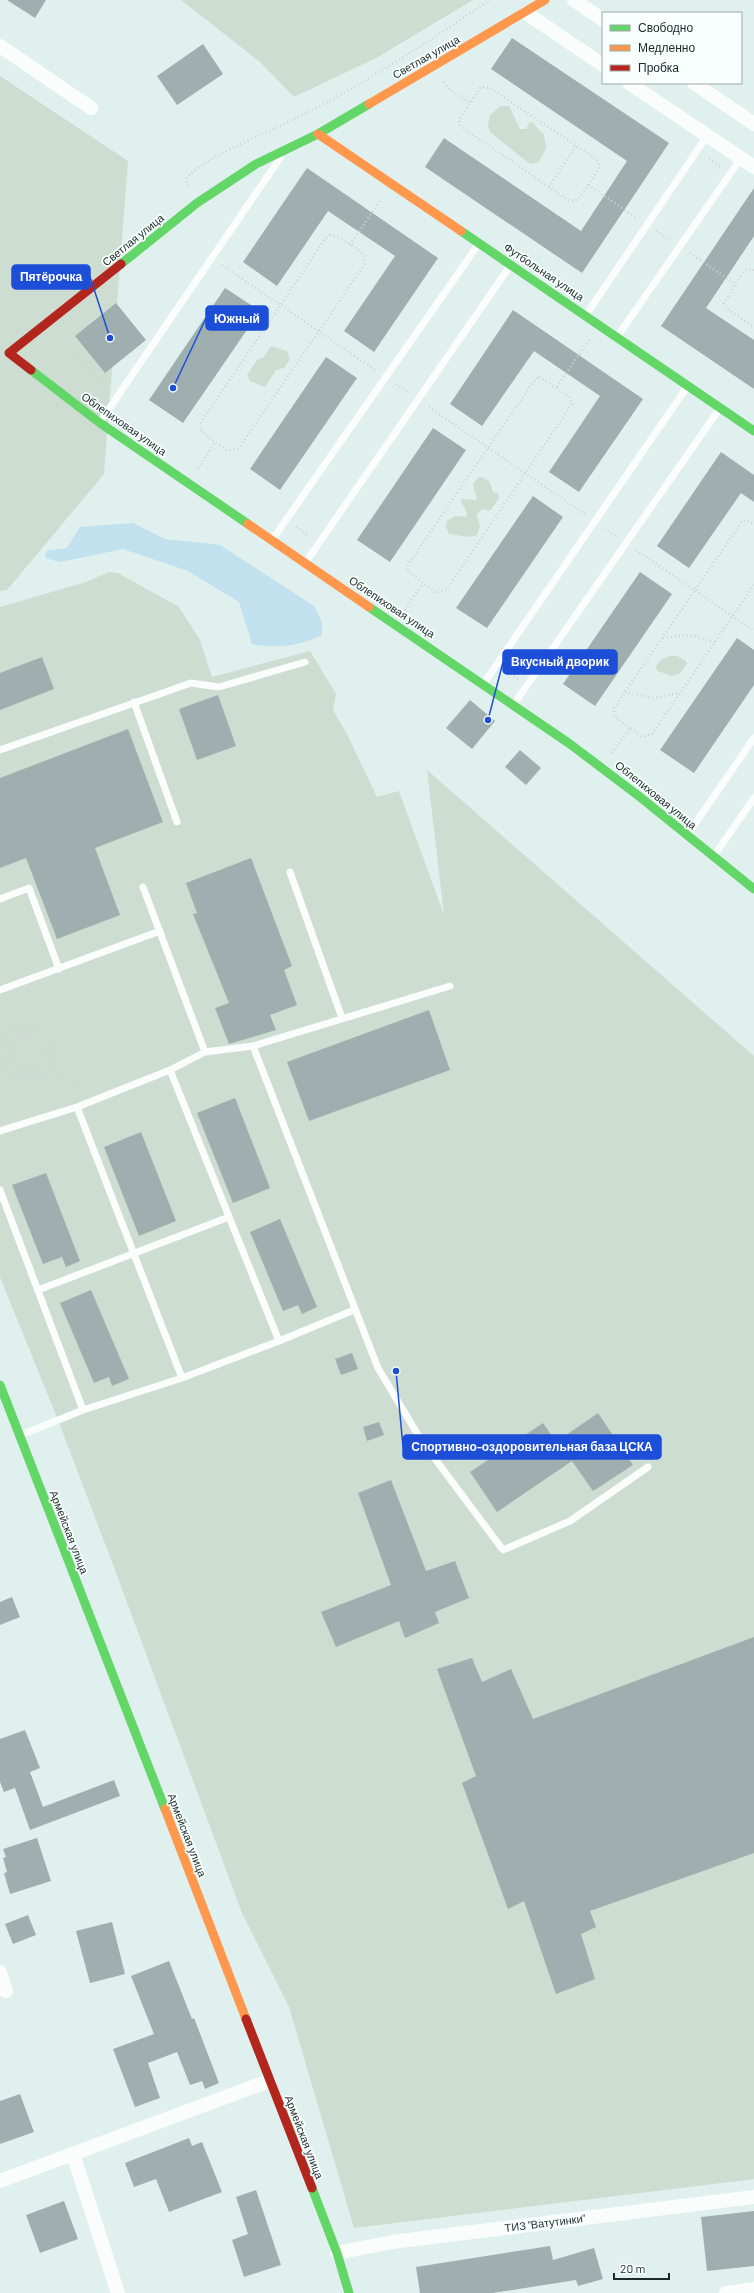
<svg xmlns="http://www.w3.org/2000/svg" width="754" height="2293" viewBox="0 0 754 2293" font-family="Barlow,sans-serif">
  <rect width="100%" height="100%" fill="#e0f0ee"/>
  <path fill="#cdddd1" d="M181,0H473L378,57L294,97L260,62Z
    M0,76L128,161L104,474L7,590L0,591Z
    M501,106H509L520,129H526L530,122H532L544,135L546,148L539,162L530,164L490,132L488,126L490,115Z
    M271,346L287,351L290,359L284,368L276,370L265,387L250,381L247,375L258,359L263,358Z
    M482,477L489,481L493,492L498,493L499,498L490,511L483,509L478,513L477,517L480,526L477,535L470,537L449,534L446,527L447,521L455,516L466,517L467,513L460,499L477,500L473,484L478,478Z
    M109,572L118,573L179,607L200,640L212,677L310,651L336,694L333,710L348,736L377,797L399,791L444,915L427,770L754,1056V2179L354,2228L289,2007L242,1913L115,1570L58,1420L0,1277V607L86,582Z
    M670,656H677L686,661L687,664L679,674L671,676L658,671L655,667L662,659Z"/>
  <path fill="#c0e1ed" d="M133,523L165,539L220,545L314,606L322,622V635C299,646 277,649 252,644L239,602L188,571L123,549L60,562L45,558L46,551L67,548L80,527Z"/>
  <path fill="#9fafaf" d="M7,0H46L35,18Z
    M512,38L669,143L582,273L425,167L444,138L581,231L608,190L627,161L491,69Z
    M203,44L223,74L177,105L157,76Z
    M307,168L438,258L374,352L344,331L395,256L328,211L277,286L243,262Z
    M754,188V236L706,308L754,340V389L661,326Z
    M225,288L260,311L183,423L149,400Z
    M116,303L146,340L105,373L75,336Z
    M513,310L643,399L579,492L549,472L600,396L534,351L482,426L450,404Z
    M326,357L357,378L280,490L250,469Z
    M433,428L466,450L390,562L357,540Z
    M721,452L754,475V502L741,493L689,568L657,546Z
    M533,496L563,517L487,628L456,608Z
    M640,572L672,594L595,706L563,684Z
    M737,638L754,650V685L694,773L660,750Z
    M42,657L54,689L0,710V673Z
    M218,695L236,746L197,760L179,709Z
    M470,700L495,721L472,749L446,728Z
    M128,729L163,822L95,848L120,915L57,939L26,858L0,868V778Z
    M520,750L541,768L526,785L505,767Z
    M251,858L292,966L284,970L297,1005L270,1015L276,1030L229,1044L215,1008L229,1003L193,914L197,913L186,883Z
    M429,1010L450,1070L309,1121L287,1062Z
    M235,1098L270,1188L233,1203L197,1113Z
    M141,1132L176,1221L139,1236L104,1147Z
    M46,1173L80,1261L66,1267L62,1257L43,1264L12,1185Z
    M280,1219L317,1307L302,1314L298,1305L283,1311L250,1232Z
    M91,1290L129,1379L112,1386L109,1377L94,1383L60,1303Z
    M352,1353L358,1369L341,1375L335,1359Z
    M598,1413L633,1465L593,1491L572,1461L497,1512L470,1472L543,1423L556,1442Z
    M379,1422L384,1435L367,1441L363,1427Z
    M391,1480L426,1571L455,1561L469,1598L435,1612L439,1623L405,1638L399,1621L336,1647L321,1612L391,1585L358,1493Z
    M12,1597L20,1617L0,1625V1602Z
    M754,1637V1853L590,1911L596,1927L581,1934L595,1979L556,1994L524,1901L508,1909L462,1783L476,1776L437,1669L472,1658L482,1682L511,1669L533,1719Z
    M25,1730L40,1768L30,1772L43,1807L114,1780L120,1796L30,1830L15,1788L4,1792L0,1782V1739Z
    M37,1838L51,1881L10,1894L4,1873L7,1872L3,1858L6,1857L3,1849Z
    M28,1915L36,1935L13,1944L5,1924Z
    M112,1922L125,1974L90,1983L76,1931Z
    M169,1961L192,2019L194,2018L219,2083L205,2089L202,2081L190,2085L177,2052L148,2063L160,2098L135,2107L113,2049L154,2034L131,1976Z
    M20,2094L34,2132L0,2144V2101Z
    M189,2138L192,2146L202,2142L222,2192L169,2212L156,2179L134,2187L125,2163Z
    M256,2190L281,2265L244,2277L232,2240L248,2234L236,2197Z
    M64,2201L78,2239L40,2253L26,2215Z
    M754,2211V2266L707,2271L701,2217Z
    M550,2246L553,2260L594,2248L603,2279L578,2286L576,2280L493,2293H420L416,2267Z"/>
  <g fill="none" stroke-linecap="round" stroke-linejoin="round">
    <path stroke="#ced2d2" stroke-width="2.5" stroke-dasharray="1 3" stroke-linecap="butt" d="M444,82L450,90L470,103
      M483,87L490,88L596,159L599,164V169L579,199L574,201L568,200L460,126L459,120L480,88Z
      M709,159L720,166
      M588,185L637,218
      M188,186L186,180C190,166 256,137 271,130C345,97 422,46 490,0
      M549,187L576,146
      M656,231L670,240
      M330,235C336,235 360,249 363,255C365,258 365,261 364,265L239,448L228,451L203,433L200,429L201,422L326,238Z
      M350,245L381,199
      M690,253L735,284
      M222,265L375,370
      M754,270L748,269L743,272L724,303L726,308L754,327
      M61,335L107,391
      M539,377L569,396L572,404L447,589L436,593L408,571L407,566L533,382Z
      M396,384L408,392
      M557,387L589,340
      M429,407L586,515
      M198,468L215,442
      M296,527L309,536
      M605,528L615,536
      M636,550L754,631
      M405,610L422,584
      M663,638L689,635L715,642
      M507,672L518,679
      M625,692L653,698L680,693
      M630,728L614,716V708L741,523L746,520L754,524
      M612,753L630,728L642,737L652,734L754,585
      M11 1052a16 16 0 1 1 32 0a16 16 0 1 1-32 0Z
      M0,1048C2,1032 20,1020 37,1027C45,1031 51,1038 53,1048C60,1082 7,1091 0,1056
      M49,1068L86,1091"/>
    <path stroke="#fafdfc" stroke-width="7" d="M586,315L707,136
      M617,337L741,158
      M100,422L280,158
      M272,540L478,245
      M306,562L510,266
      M484,683L687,387
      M134,702L177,822
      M514,704L720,408
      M0,750L191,683L219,687L305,662
      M688,834L754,738
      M714,856L754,798
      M290,872L342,1018
      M143,887L205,1052
      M0,899L29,888L59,969
      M0,990L160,931
      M253,1046L378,1368L421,1440L503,1550L570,1521L648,1467
      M170,1070L279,1341
      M77,1107L182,1378
      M0,1131L77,1107L170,1070L205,1052L253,1046L450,986
      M0,1190L83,1410
      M38,1290L229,1217
      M21,1435L83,1410L182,1378L279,1341L354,1310"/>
    <path stroke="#fafdfc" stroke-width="14" d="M574,0L603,20
      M526,13L603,65
      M0,46L91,108
      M629,83L754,167
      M694,83L754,124
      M0,1972L6,1991
      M73,2154L118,2293
      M0,2181L269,2081
      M337,2253L392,2242L754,2197
      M726,2293L754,2289"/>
    <path stroke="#63d668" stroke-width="9" d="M461,231L754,431
      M121,264L197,203L256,164L318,134L369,104
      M31,370L100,423L248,524
      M369,607L570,744L640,797L754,889
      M0,1385L165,1809
      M312,2188L337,2253L349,2293"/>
    <path stroke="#ff974d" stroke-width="9" d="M369,104L545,0
      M318,134L461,231
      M248,524L369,607
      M165,1809L246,2019"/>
    <path stroke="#b3261e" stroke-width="9" d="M31,370L9,353L121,264
      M246,2019L312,2188"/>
  </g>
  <g text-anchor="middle" stroke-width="3.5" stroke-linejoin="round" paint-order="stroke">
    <g font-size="11" fill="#1d2927" stroke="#f8fffd">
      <text transform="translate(426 57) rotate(-30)" y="4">Светлая улица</text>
      <text transform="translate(133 240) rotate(-39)" y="4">Светлая улица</text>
      <text transform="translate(544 272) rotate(34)" y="4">Футбольная улица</text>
      <text transform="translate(124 424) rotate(35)" y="4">Облепиховая улица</text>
      <text transform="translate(392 607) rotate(34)" y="4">Облепиховая улица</text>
      <text transform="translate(656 795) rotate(39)" y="4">Облепиховая улица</text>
      <text transform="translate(69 1532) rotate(69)" y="4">Армейская улица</text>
      <text transform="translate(187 1835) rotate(69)" y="4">Армейская улица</text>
      <text transform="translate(304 2137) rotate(69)" y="4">Армейская улица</text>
      <text transform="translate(545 2223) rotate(-7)" y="4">ТИЗ "Ватутинки"</text>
    </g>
  </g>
  <path fill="none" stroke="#1d4ed8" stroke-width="1.5" d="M110 338L90 277M173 388L206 318M488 720L503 662M396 1371L403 1447"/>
  <g fill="#1d4ed8" stroke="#f8fffd" stroke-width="1.5">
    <circle cx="110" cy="338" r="4"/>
    <circle cx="173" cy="388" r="4"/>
    <circle cx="488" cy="720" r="4"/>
    <circle cx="396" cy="1371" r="4"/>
  </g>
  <g fill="#1d4ed8" stroke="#1d4ed8" stroke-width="1.5">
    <rect x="12" y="265" width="78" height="24" rx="4"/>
    <rect x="206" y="306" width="62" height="24" rx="4"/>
    <rect x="503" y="650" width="114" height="24" rx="4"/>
    <rect x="403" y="1435" width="258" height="24" rx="4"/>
  </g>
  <g font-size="12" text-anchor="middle" font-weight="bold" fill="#fff">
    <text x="51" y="281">Пятёрочка</text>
    <text x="237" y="323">Южный</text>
    <text x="560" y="666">Вкусный дворик</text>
    <text x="532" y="1451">Спортивно-оздоровительная база ЦСКА</text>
  </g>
  <rect x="602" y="12" width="140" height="72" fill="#f8fffd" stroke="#a0a9a7"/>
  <rect x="610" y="25" width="20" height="6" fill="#63d668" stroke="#a0a9a7"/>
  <text x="638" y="32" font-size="12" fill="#1d2927">Свободно</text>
  <rect x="610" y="45" width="20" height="6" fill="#ff974d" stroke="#a0a9a7"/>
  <text x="638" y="52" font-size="12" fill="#1d2927">Медленно</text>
  <rect x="610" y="65" width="20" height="6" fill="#b3261e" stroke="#a0a9a7"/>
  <text x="638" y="72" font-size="12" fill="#1d2927">Пробка</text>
  <path d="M614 2273v6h55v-6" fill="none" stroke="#1d2927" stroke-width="2"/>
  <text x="620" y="2273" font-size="12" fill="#1d2927" stroke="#f8fffd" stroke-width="3" paint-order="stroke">20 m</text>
</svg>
